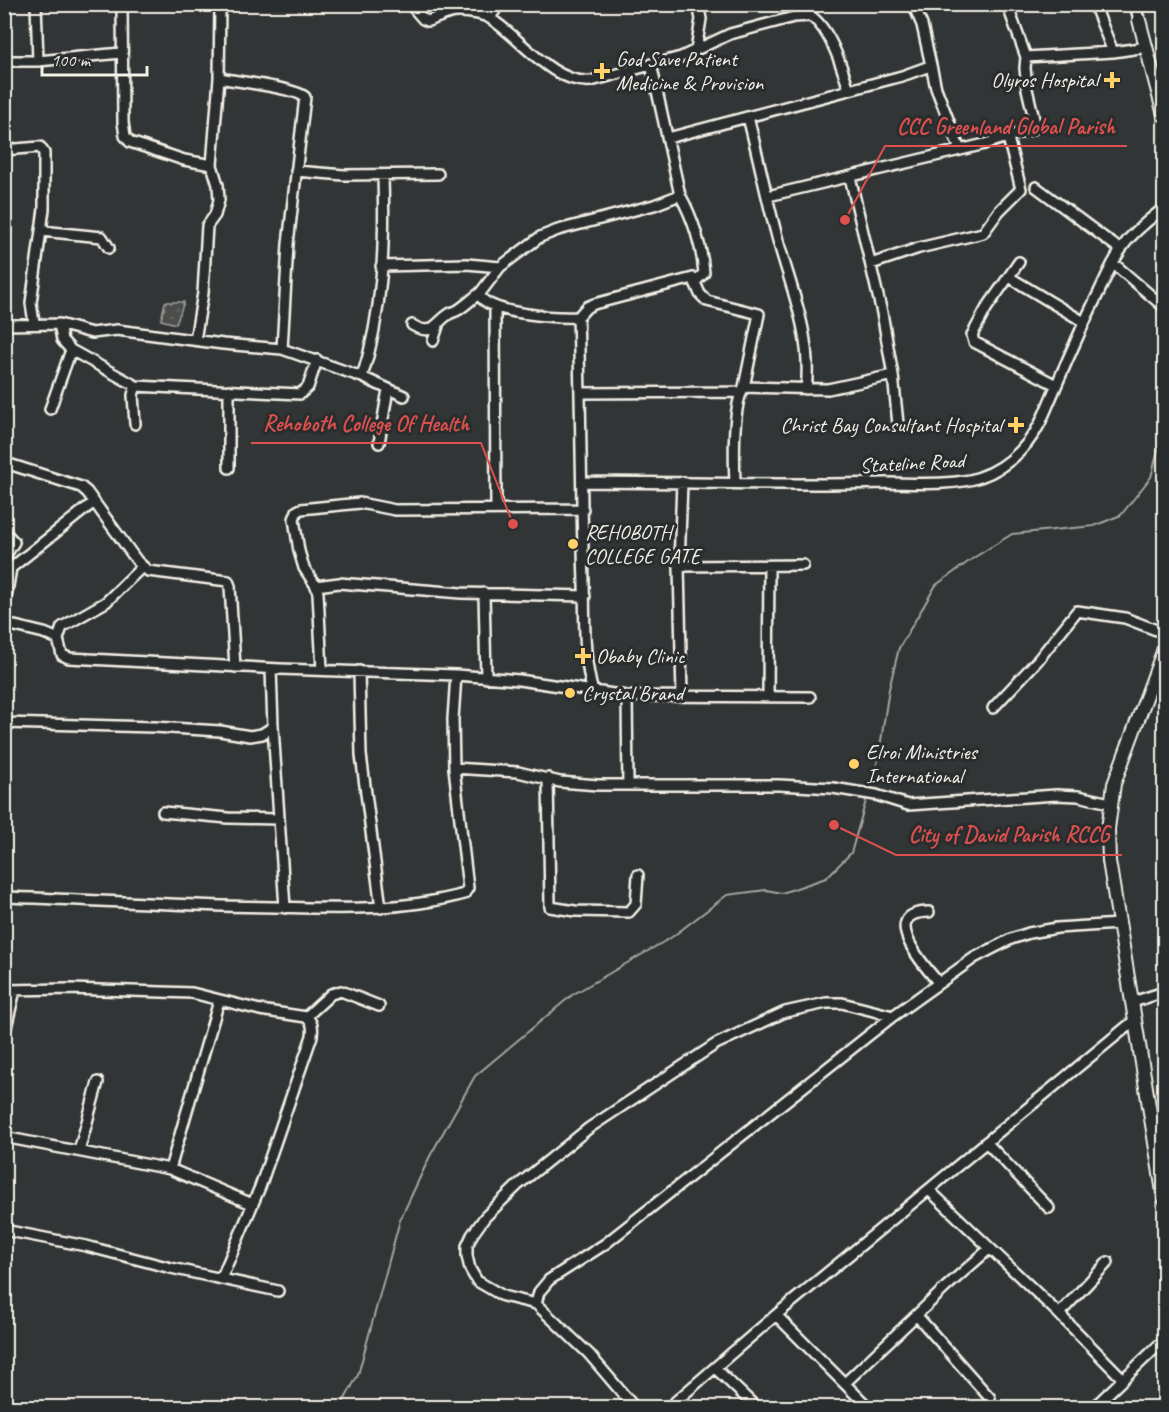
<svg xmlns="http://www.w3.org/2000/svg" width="1169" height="1412" viewBox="0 0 1169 1412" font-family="Caveat,sans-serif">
  <defs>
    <pattern id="grass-dots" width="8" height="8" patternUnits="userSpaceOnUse" patternTransform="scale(1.5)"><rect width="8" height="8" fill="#4b4d4c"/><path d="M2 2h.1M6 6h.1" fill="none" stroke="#666766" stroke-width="1.8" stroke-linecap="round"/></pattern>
  </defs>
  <rect width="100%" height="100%" fill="#323535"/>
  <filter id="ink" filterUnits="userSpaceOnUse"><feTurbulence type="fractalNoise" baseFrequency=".0167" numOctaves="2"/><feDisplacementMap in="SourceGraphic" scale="12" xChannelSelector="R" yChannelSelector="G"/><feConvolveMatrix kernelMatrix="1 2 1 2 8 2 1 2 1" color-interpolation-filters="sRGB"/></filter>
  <g filter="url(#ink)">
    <path fill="url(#grass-dots)" stroke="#a09f9a" stroke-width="1.5" d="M165,302H184L176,324L161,320Z"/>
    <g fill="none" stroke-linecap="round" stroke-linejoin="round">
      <path stroke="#a6a5a0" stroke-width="2" d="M869,791L878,760L889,689L899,648L936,585L975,557L1012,534L1094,526L1121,515L1151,477L1164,428
        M340,1408L358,1375L400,1220L430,1156L475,1076L572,995L672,937L727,895L766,890L782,893L826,878L851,853L867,797"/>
      <g stroke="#f4f1e8" stroke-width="14">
        <path id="minor" d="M36,4L38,61
          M122,4L123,122L125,136L130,142L184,160L212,165
          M410,4L423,19L428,21C438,18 449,11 459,12C468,12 484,14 491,19C521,38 552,84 591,81L681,57L730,34L794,17L811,16C831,31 842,67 849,90
          M913,4L922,25L936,88L960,150
          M1094,4L1113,52
          M1135,4L1139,20
          M490,18L499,4
          M696,50L701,19L698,4
          M1026,57L1113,52L1147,47
          M4,61H38L121,53
          M219,78C235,81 295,88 305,97L288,244L282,349
          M748,117C758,156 766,195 776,233C789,284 813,335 806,389
          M668,138L902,76L930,66
          M4,150L40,147L44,153V209L31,303L34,323
          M296,171L344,175L438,174
          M850,177L882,313L893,375L898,424
          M1036,187L1121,250
          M768,196L985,144L1033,129L1035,123L1027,89L1025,68L1026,57L1007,4
          M41,231L102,237L109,248
          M1019,262L986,309L972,335L974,342L1056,385
          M1113,263L1164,307
          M871,264L919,248L983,233L999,211L1021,189L1008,138
          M381,266L467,264L500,267L540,237L558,230L654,205L680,195
          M500,267L481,292L480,296C491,314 557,318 578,317
          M1009,277L1084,322
          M693,278L700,294L707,301L759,314L744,387C732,407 734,459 735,483
          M495,307L496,509
          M59,324L62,340L71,350L136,386L300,394L308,387L317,360
          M4,325L59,324L92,333L117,330L223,344L282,349L362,377L404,396
          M412,325C433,337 434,324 449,314C452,312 455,312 458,310C466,305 473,298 481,292
          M195,340L203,293L207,226L215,215L219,200L218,185L212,165L219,78L220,7
          M433,341L438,326
          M362,377C383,312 385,243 383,176
          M744,387L828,389L893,375
          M229,390V468
          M582,393L741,392
          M50,409L71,350
          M135,424L133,395L136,386
          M379,443L388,389
          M12,465L81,487L87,492L137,561L148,571L228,581L230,586L235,667
          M582,482C683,482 784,486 885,483C912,483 956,486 980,477C1010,467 1034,441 1045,412C1062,372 1079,332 1099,292C1107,275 1115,256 1127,241C1138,228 1151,218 1164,208
          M4,531L14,542L4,558
          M679,566L803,565
          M142,567L106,602L62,627L58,639L62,655L69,658L280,669L456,675L519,680L627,696L810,697
          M316,586L339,583L461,593L585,596
          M484,593L486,678
          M4,610L11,568L94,502
          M15,626L44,633L58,639
          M271,669L273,727L285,908
          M322,670L318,593L316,586L304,568L299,551L294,519L297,511L301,509L360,503L395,510L583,509
          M359,671L361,755L381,908
          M593,692C583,658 585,618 584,583C581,494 581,406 578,317L587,307L594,304L693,278L697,280L704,273C702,247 693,218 680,195L651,64
          M627,696L628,785
          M682,696L679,566L682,482
          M768,697L769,566
          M993,708L1038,660L1077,611L1125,618L1164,633
          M4,723L154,727L220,731L250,736L262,734L273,727
          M454,768L518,772L560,782L598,785H779L833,788L876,795L908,805L1056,795L1078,796L1110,803
          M548,778L550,907L575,911L629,912L636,904L638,875
          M163,812L228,818L279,819
          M4,897C94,900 184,906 274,907C338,909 402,911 464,894L468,888L454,768L453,719L456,675
          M929,912C877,912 924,966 938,982
          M4,990L70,989L192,993L260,1010L306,1017C313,1022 313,1028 312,1036L260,1187L221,1279
          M1133,1002L1164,992
          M306,1017L331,994L341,991L379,1006
          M4,1036L15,990
          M4,1137L170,1169L252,1204
          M986,1142L1049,1208
          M79,1151L98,1082
          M170,1169L219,1001
          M929,1190L1059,1314L1122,1378
          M4,1230L86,1246L171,1268L278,1291
          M536,1304L539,1292L549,1280L605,1244L893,1016L974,958L1011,939L1029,933L1057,928L1119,924
          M1059,1314L1108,1262
          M776,1315L869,1408
          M917,1316L990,1398
          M715,1368L757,1408
          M845,1383L946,1287L989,1249
          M635,1408L589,1354L536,1304L503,1296L477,1281L470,1269L467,1256V1246L472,1235L485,1217L518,1185L589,1128L716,1044L785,1012L826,1003H842L893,1016
          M668,1408L776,1315L1135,1020
          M1093,1408L1164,1340"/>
      </g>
      <g stroke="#f4f1e8" stroke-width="16">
        <path id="major" d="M1139,20L1164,115
          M1164,649L1114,784L1108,829L1109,861L1164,1198"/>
      </g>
      <use href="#minor" stroke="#2a2d2e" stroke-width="9"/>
      <use href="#major" stroke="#2a2d2e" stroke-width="12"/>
    </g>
  </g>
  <g fill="#ffd166" stroke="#2a2d2e" stroke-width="2">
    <path d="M599 62h6v6h6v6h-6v6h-6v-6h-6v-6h6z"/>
    <path d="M1109 71h6v6h6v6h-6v6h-6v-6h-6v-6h6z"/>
    <path d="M1013 416h6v6h6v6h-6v6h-6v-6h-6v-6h6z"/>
    <circle cx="573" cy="544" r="6"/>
    <path d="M580 647h6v6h6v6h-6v6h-6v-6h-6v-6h6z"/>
    <circle cx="570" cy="693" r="6"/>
    <circle cx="854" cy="764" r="6"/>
  </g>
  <g text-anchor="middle" stroke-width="6" stroke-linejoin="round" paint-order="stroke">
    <g font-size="21" fill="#f4f1e8" stroke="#2a2d2e" text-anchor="start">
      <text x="616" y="66">God Save Patient<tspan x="616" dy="24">Medicine &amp; Provision</tspan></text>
      <text x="1098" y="87" text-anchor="end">Olyros Hospital</text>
      <text x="1002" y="432" text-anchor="end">Christ Bay Consultant Hospital</text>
      <text x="585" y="539">REHOBOTH<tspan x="585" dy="24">COLLEGE GATE</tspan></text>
      <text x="596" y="663">Obaby Clinic</text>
      <text x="582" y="700">Crystal Brand</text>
      <text x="866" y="759">Elroi Ministries<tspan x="866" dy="24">International</tspan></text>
    </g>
    <g font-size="21" fill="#f4f1e8" stroke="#2a2d2e">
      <text transform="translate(912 463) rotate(-3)" y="7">Stateline Road</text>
    </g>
  </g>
  <path fill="none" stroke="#dc504e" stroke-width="2" d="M845 220L885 146H1127M513 524L481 443H251M834 825L896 855H1122"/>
  <g fill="#dc504e" stroke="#2a2d2e" stroke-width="2">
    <circle cx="845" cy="220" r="6"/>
    <circle cx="513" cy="524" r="6"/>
    <circle cx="834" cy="825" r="6"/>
  </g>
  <g font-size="22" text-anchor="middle" font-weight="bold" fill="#dc504e" stroke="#2a2d2e" stroke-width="6" stroke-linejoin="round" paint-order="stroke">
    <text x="1006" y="134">CCC Greenland Global Parish</text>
    <text x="366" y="431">Rehoboth College Of Health</text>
    <text x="1009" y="842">City of David Parish RCCG</text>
  </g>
  <rect width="1169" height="1412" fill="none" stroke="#2a2d2e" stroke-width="24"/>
  <rect x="12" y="12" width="1145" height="1388" fill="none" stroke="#f4f1e8" stroke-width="2" filter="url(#ink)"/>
  <path d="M42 66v9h105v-9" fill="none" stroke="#f4f1e8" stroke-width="3"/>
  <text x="51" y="66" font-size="18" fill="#f4f1e8" stroke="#2a2d2e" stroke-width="4.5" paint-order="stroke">100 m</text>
</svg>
